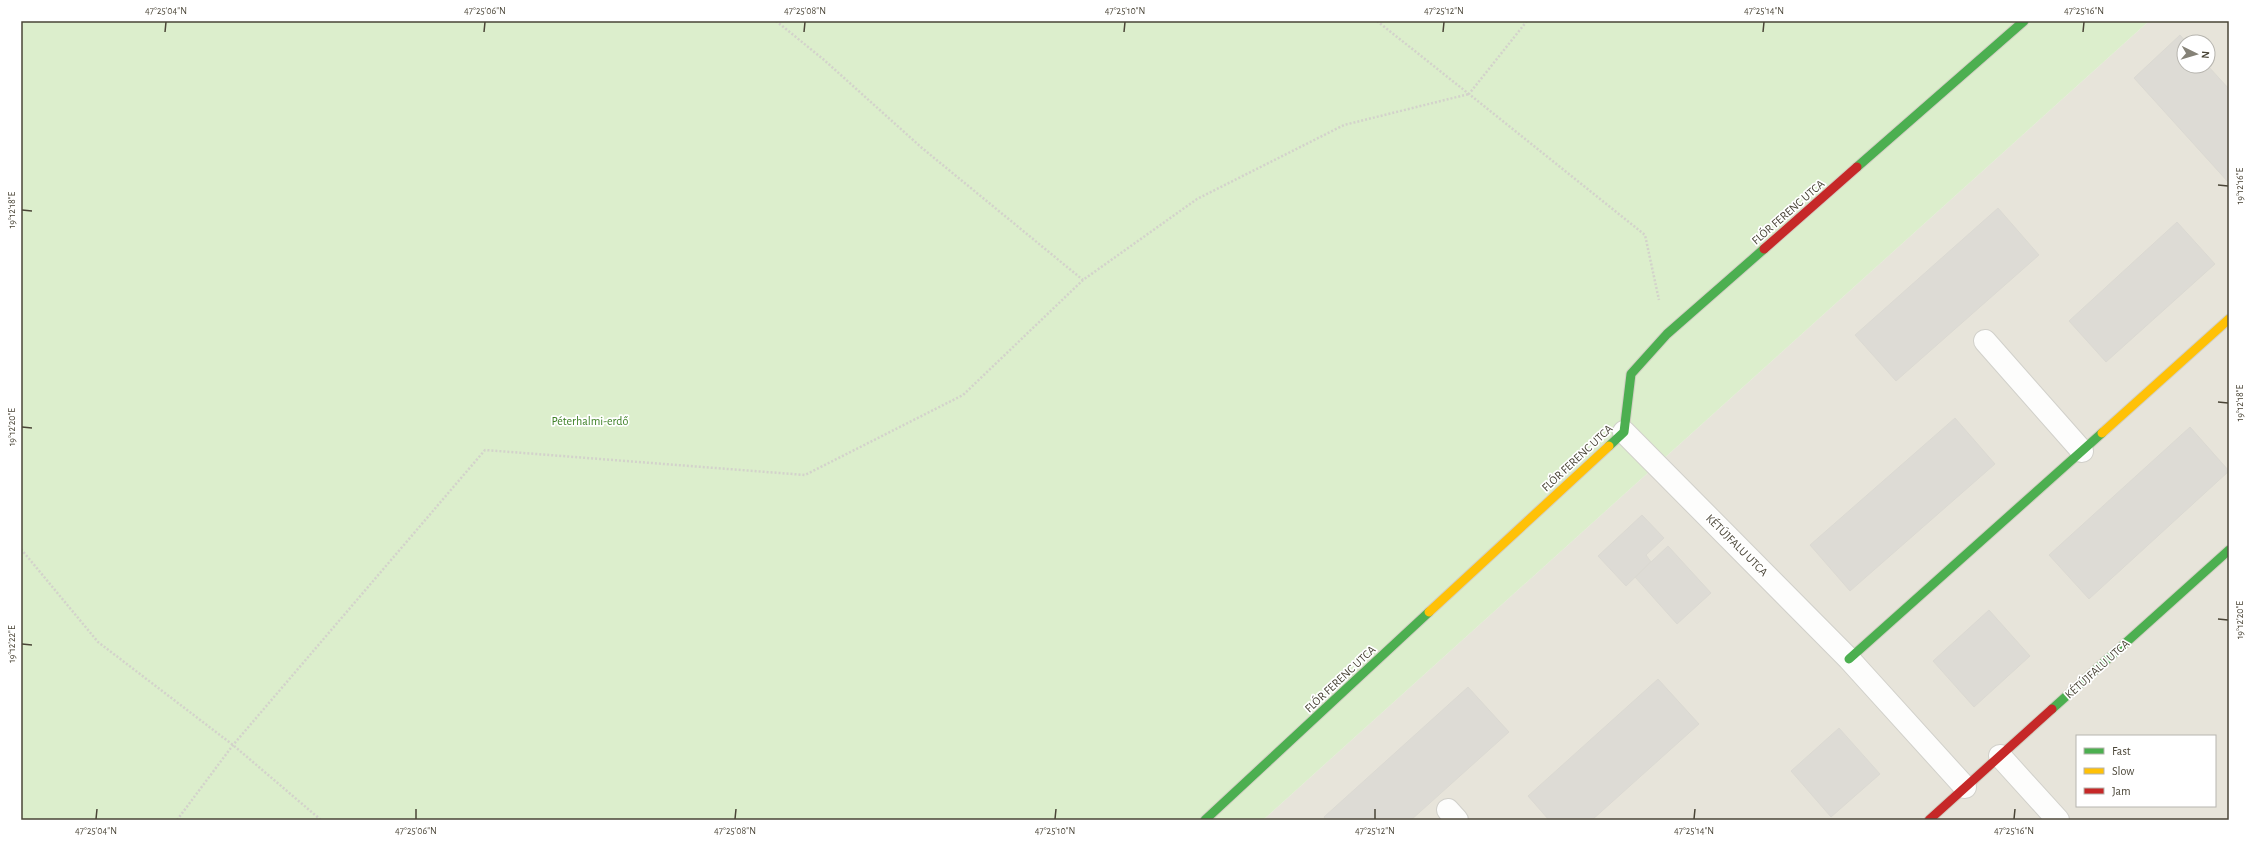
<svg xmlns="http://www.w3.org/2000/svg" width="2250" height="841" viewBox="0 0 2250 841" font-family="'Alegreya Sans',sans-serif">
  <rect width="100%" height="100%" fill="#f3f2ed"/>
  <path fill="#e7e4da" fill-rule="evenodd" d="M2149,21H2229V820H1263ZM2184,42H2208V66H2184ZM2077,736H2215V806H2077Z"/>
  <path fill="#dceecc" d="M21,21H2149L1263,820H21Z"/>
  <path fill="#dddbd5" stroke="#dbd9d2" d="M2180,35L2186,42H2184V66H2208L2229,89V183L2134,78Z
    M1998,208L2039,255L1896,381L1855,335Z
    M2177,222L2215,264L2106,362L2069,321Z
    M1955,418L1995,464L1850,591L1810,545Z
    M2190,427L2229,471L2089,599L2049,555Z
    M1642,515L1664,538L1646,555L1651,562L1626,586L1598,556Z
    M1668,546L1711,593L1677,624L1635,577Z
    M1989,610L2030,656L1974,707L1933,661Z
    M1658,679L1699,724L1592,820H1549L1528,796Z
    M1468,687L1509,732L1411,820H1326L1324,817Z
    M1839,728L1880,774L1831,817L1791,771Z"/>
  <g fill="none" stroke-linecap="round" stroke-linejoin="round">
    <g stroke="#d1d0ca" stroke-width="24">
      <path id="street" d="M1985,341L2082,451
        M1624,432L1849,659L1965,787
        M2000,756L2058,820
        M1448,810L1457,820"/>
    </g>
    <g stroke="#d3d0c4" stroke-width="11">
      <path id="fast" d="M1857,167L2024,21
        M1609,446L1624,432L1631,374L1667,334L1764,249
        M1849,659L2102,433
        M2052,709L2229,550
        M1205,820L1429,612"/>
    </g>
    <g stroke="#d3d0c4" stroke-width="11">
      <path id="slow" d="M2102,433L2229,319
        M1429,612L1609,446"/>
    </g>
    <g stroke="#d3d0c4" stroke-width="11">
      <path id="jam" d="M1764,249L1857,167
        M1929,820L2052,709"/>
    </g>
    <path stroke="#d3d2cb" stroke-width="2.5" stroke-dasharray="2 2" stroke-linecap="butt" d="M776,21L823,59L922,148L1083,280
      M1377,21L1469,94
      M1527,21L1469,94L1645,235L1659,300
      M21,549L98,642L233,745L321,820
      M177,820L233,745L485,450L805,475L963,395L1083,280L1197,199L1344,125L1469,94"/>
    <use href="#street" stroke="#fdfdfc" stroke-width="22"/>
    <use href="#fast" stroke="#4caf50" stroke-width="9"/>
    <use href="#slow" stroke="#ffc107" stroke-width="9"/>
    <use href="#jam" stroke="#c62828" stroke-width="9"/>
  </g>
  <path fill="none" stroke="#4a4537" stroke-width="1.5" d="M165,32L166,22M484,32L485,22M804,32L805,22M1124,32L1125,22M1443,32L1444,22M1763,32L1764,22M2083,32L2084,22M2218,185L2228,186M22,210L32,211M2218,402L2228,403M22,427L32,428M2218,619L2228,620M22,644L32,645M96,819L97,809M416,819V809M735,819L736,809M1055,819L1056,809M1375,819V809M1694,819L1695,809M2014,819L2015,809"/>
  <g text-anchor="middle" stroke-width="3.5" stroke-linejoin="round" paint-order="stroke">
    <g font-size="12" fill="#4a4537" stroke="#fff">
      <text transform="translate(1788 212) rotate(-41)" y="4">FLÓR FERENC UTCA</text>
      <text transform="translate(1577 458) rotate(-43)" y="4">FLÓR FERENC UTCA</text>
      <text transform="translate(1737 545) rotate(45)" y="4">KÉTÚJFALU UTCA</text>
      <text transform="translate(2097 669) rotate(-42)" y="4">KÉTÚJFALU UTCA</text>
      <text transform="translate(1340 679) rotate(-43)" y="4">FLÓR FERENC UTCA</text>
    </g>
    <g font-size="12" fill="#3e8026" stroke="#fff">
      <text x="590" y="425">Péterhalmi-erdő</text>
    </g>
  </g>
  <rect width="2250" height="841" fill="none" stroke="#ffffff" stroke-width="44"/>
  <rect x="2076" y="735" width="140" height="72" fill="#ffffff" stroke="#b7b5af"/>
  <rect x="2084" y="748" width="20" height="6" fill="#4caf50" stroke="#b7b5af"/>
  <text x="2112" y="755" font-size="12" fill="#4a4537">Fast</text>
  <rect x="2084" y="768" width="20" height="6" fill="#ffc107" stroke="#b7b5af"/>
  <text x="2112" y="775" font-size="12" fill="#4a4537">Slow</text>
  <rect x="2084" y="788" width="20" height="6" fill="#c62828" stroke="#b7b5af"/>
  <text x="2112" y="795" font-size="12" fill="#4a4537">Jam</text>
  <g transform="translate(2196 54) rotate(95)"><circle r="19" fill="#ffffff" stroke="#b7b5af"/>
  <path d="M0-3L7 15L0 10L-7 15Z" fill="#858277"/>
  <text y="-6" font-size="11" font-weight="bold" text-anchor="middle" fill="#4a4537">N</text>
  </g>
  <rect x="22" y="22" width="2206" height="797" fill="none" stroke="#4a4537" stroke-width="1.5"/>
  <g font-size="10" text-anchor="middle" fill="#4a4537">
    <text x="166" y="14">47°25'04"N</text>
    <text x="485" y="14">47°25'06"N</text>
    <text x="805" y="14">47°25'08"N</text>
    <text x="1125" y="14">47°25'10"N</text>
    <text x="1444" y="14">47°25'12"N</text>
    <text x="1764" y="14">47°25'14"N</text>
    <text x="2084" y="14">47°25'16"N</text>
    <text transform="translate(2239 186) rotate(-90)" y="4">19°12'16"E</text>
    <text transform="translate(11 210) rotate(-90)" y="4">19°12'18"E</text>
    <text transform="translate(2239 403) rotate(-90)" y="4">19°12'18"E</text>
    <text transform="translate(11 427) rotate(-90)" y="4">19°12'20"E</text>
    <text transform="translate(2239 620) rotate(-90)" y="4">19°12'20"E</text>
    <text transform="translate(11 644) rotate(-90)" y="4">19°12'22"E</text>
    <text x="96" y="834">47°25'04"N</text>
    <text x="416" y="834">47°25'06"N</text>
    <text x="735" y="834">47°25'08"N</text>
    <text x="1055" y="834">47°25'10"N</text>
    <text x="1375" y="834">47°25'12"N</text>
    <text x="1694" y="834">47°25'14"N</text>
    <text x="2014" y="834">47°25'16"N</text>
  </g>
</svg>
